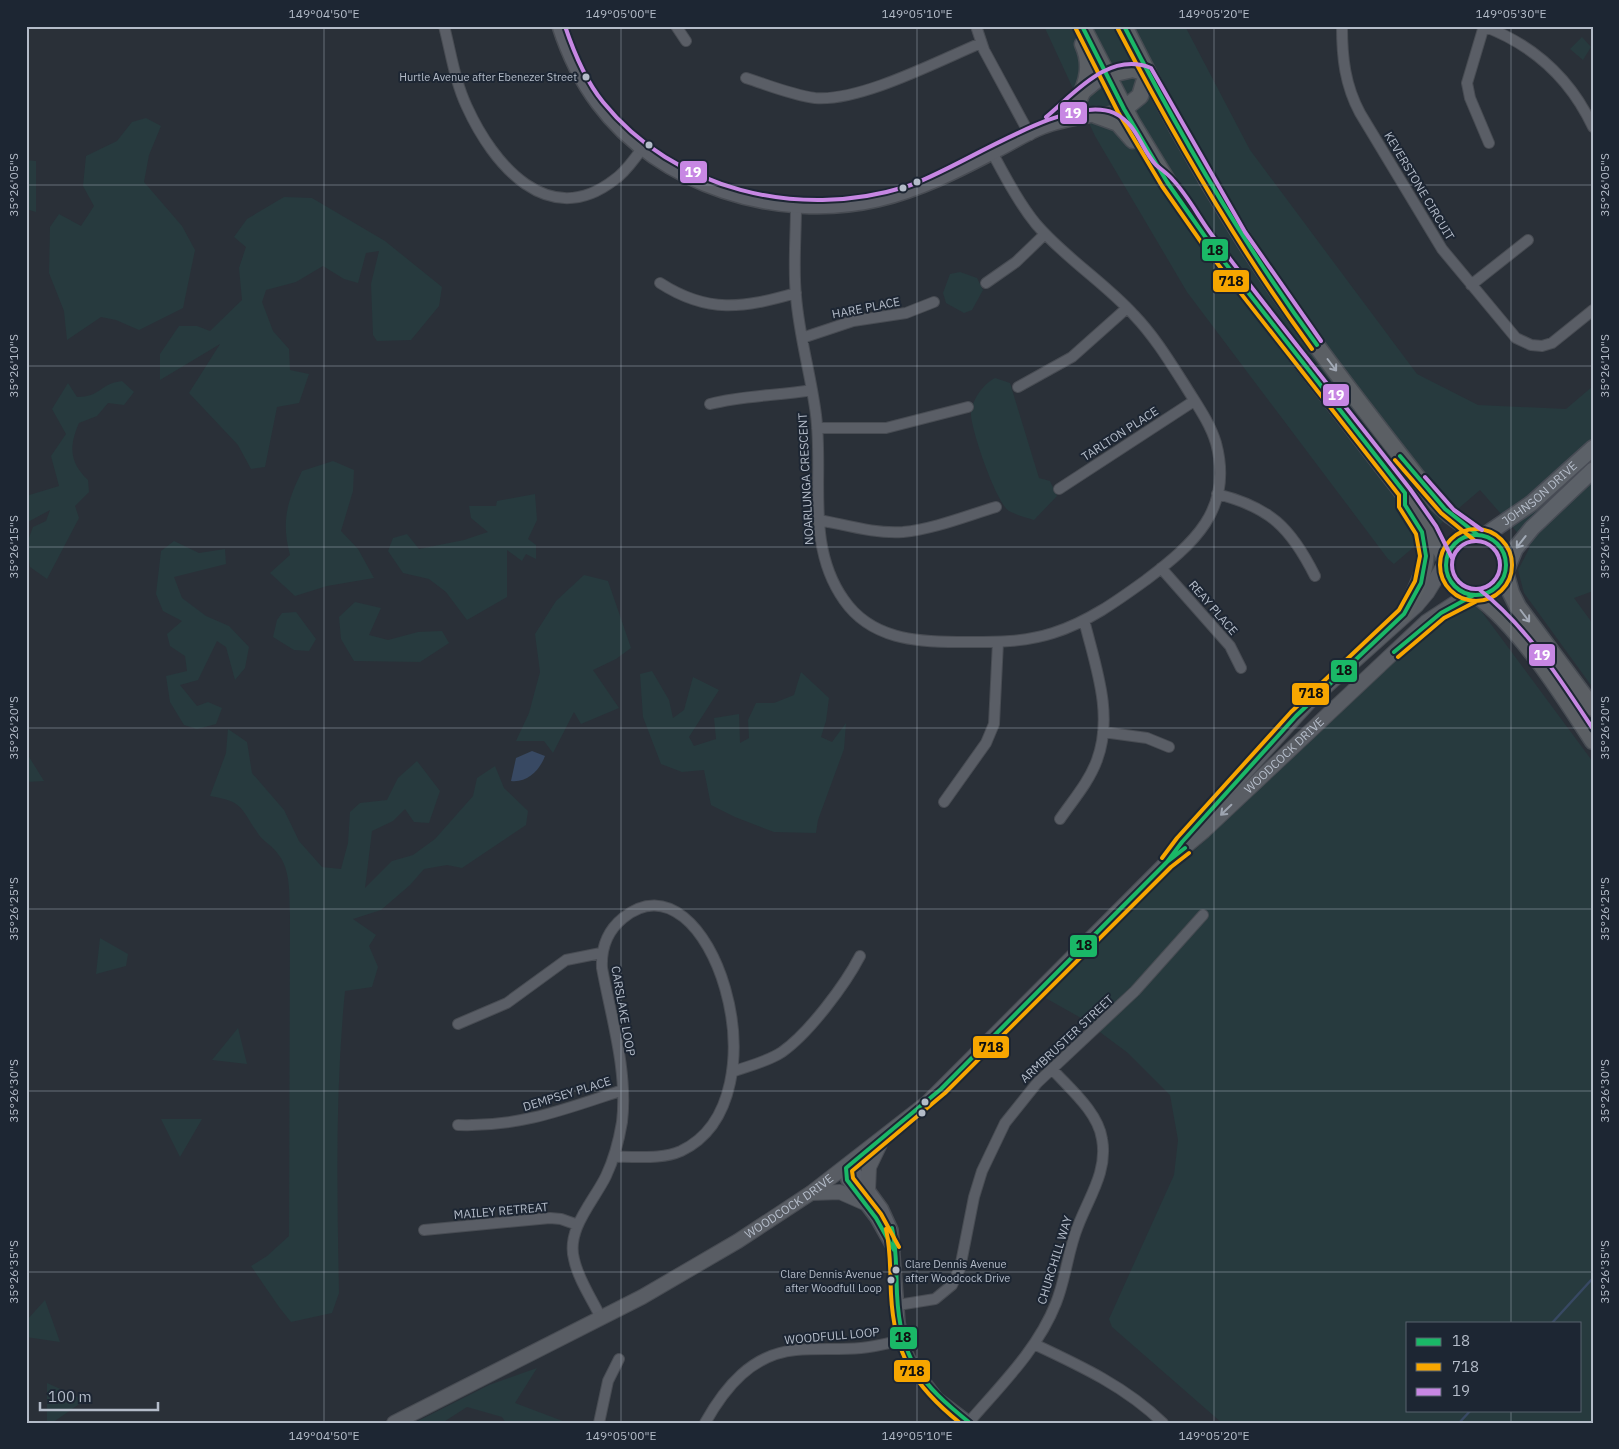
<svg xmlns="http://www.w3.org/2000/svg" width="1619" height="1449" viewBox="0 0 1619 1449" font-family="'IBM Plex Sans',sans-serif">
  <rect width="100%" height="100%" fill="#2a3038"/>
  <path fill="#273a3e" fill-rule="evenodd" d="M1044,26H1185L1250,150L1417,374L1478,405L1566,409L1593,386V591L1574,598L1593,624V688L1524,593L1518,570L1530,547L1480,490L1394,564L1388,559L1187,292L1095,136Z
    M1582,37L1591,47L1583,60L1570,49Z
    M146,118L161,126L149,155L144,182L182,226L195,250L183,308L139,330L116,320L101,317L67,340L64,311L49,273L50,227L59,214L81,226L94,206L83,186L86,156L117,141L132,122Z
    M26,160L36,161V212L26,209Z
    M284,197L312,198L385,241L442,287L439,306L411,340L377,341L373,335L371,284L379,251L366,253L358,283L344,279L323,266L296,282L266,290L262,302L273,331L289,349L290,370L309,374L299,403L277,407L265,467L251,469L238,445L189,393L220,344L160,380V354L179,326H197L210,331L242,300L239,268L246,247L234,237L247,219Z
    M960,272L977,278L983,290L972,310L964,313L946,303L943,293L950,274Z
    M995,378L1010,383L1039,478L1050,481L1057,496L1034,520C1027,518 1016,515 1009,511C996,502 972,432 971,415C971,401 983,384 995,378Z
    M122,381L134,392L124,405L108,403L97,416L79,423C69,446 69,462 88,480L89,492L75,506L79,518L47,579L30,567L27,543L33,527L46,521L50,510L26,523V496L59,486L51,456L66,434L52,409L68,383L77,397C101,397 99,384 122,381Z
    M333,461L354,470L353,491L341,531L358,549L374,578L327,586L295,596L270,573L290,555C281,521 287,502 302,471Z
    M535,494L537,520L528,539L536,545V559L526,554L522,561L507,550V597L467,620L446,592L429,579L403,573L388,551L393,538L407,534L419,549L464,540L488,532L471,518L469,506H496L497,501Z
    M174,541L199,553L225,549L226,564L174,577L182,598L206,616L229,626L249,647L245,668L235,680L226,647L217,641L198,680L180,685L197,706L208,702L222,708L216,724L197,729L184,725L170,702L166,676L187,671L185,656L170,646L167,634L182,621L163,611L156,594L161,551Z
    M584,575L608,581L631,648L616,659L593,670L619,708L581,724L574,712L553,753L544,741H516L529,713L540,672L535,634L556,601Z
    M355,602L381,608L369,635L388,640L418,632L442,631L449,643L420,662L354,661L341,639L339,617Z
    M1476,604L1593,762V1423H1222L1112,1327L1109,1319L1174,1175L1178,1140L1170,1095L1128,1053L1081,1018L1042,996L1405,649L1439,620ZM1408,1323H1580V1410H1408Z
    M296,612L316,639L309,651L294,650L273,637L277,620L282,613Z
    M652,671L669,700L673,718L684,710L693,677L719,690L689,737L694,746L716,739L714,718L739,714L740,743L749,738L748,720L756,703H774L794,695L801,672L829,698L826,721L821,737L832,742L846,723L844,749L818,820L816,833L774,832L735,817L711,805L704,770L682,772L661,764L643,717L640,674Z
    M228,729L247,742L252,773L284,810L299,841L322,867L341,869L348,843L350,812L360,803L387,800L398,778L417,761L440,791L429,823L414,822L405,809L393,821L372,831L365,888L392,861L413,855L435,839L473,796L477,778L495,766L504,788L528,811L526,825L462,868L447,865L424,869L410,885L381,910L353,919L376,935L369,946L378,967L372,987L345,991C335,1092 337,1192 339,1293L332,1313L291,1322L279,1307L251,1266L267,1256L289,1236L290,914C289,894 291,870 278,854C273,846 264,842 259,835C240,808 245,802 210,796L226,753Z
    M26,752L44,781L26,782Z
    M100,938L128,954L126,966L96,974Z
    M238,1028L247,1064L212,1060Z
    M161,1119H202L180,1157Z
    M45,1300L60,1342L26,1337V1321Z
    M537,1368L515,1403L568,1423H506L502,1417L467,1407L442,1423H414L489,1385Z
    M47,1383L85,1400L52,1423H47Z"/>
  <path fill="#384963" d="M532,751L545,756C540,770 527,783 511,781L516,758Z"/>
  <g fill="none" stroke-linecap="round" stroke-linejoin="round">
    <path stroke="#384963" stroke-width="2.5" d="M1552,1323L1593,1278
      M1459,1423L1471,1410"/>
    <g stroke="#484c53" stroke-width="12">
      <path id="minor" d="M444,26C451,53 455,82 467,107C493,164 548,231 614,180C626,172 633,160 642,149
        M676,26L686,41
        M976,26L984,50L1030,135
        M1342,26C1342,58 1345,85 1360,113L1442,249L1516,338L1531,345L1542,346L1552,343L1593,310
        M1483,26C1534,45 1570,78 1593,127
        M1484,26L1467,83L1470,98L1489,143
        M746,78C768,85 792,95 815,98C860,102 938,61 981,43
        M796,207C796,236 793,267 796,296C799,336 811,375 816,415C824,478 805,545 844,600C871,639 916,642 958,642C990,642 1022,643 1053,633C1088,622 1117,601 1146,580C1193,544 1234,510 1216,443C1210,423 1197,405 1186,387C1170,362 1155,337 1134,315C1104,282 1065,258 1036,224C1019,203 1006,178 993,154
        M660,283C708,314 743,308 796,293
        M986,283L1016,262L1045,234
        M1471,285L1528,240
        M802,338L853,321L906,313L934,302
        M1018,387L1072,357L1127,308
        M710,404C744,395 778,396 812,390
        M817,428H886L968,407
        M1059,489L1194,401
        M1217,494C1270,507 1291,528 1315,576
        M819,520C846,525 875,534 903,532C934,529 966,516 996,507
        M1161,568L1230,646L1241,668
        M1103,732L1147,738L1169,747
        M944,802L986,743L994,724L998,642
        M1060,819C1073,800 1089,782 1097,760C1114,714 1095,665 1084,620
        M458,1024L507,1003L566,960L601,953
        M732,1072C748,1066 767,1062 782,1052C809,1033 845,985 860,956
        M458,1125C521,1127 565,1109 623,1090
        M424,1230L550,1218L561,1219L578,1225
        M898,1305L935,1299L952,1285L960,1268L974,1197L982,1171L1005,1123L1037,1083L1135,991L1203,915
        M601,1318C592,1299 578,1279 574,1259C566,1229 594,1201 606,1176C614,1159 619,1140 622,1122C628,1071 611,1017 602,968C601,948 607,931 623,918C709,847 790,1099 681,1151C661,1160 635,1156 614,1157
        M1034,1344C1081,1366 1126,1387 1163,1423
        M969,1422C1001,1385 1038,1349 1056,1303C1066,1278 1068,1250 1078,1226C1089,1197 1108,1171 1102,1139C1098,1112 1070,1089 1052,1069
        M599,1423L608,1381L619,1359
        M705,1423C725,1387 752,1354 796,1350C818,1348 839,1350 861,1348C875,1347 889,1343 902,1340"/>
    </g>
    <g stroke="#484c53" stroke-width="14">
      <path id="tertiary" d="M558,26C567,54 579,80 597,104C658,187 779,224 878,201C920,191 958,172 996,152C1012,144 1027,134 1043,128C1069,118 1098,117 1124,109
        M1047,124L1106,75
        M894,1250L876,1218L847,1180L846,1168L858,1175L882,1208L892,1230L899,1323L905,1350L914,1368L937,1398L970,1423"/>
    </g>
    <g stroke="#484c53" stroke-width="16">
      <g id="secondary">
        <path d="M1189,834L1311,700L1417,605L1427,593L1446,562"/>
        <path d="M868,1190L869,1167L880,1144"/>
        <path d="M811,1193L840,1192L865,1203"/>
        <path id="s1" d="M394,1423L642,1297L738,1241L811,1193L928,1102L1167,862L1204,831L1426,622L1455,603L1474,595"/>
      </g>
    </g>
    <g stroke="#484c55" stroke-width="18">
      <g id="primary">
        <path id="s2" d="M1484,536L1532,503L1593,448"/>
        <path d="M1506,571L1515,549L1532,528L1593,470"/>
      </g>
    </g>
    <g stroke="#474c53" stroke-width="19">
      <path id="trunk" d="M1082,26L1132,123L1177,197L1211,245L1431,529L1446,561
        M1124,26C1159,97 1198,167 1240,234C1299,328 1369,415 1437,503L1450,515L1478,535
        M1106,75L1133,69L1147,73
        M1079,99C1088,81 1092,64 1083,44
        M1124,109L1140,96L1147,73
        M1096,115L1118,123L1133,140
        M1446 565a30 30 0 1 1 60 0a30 30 0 1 1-60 0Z
        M1505,572L1511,593L1518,607L1593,708
        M1476,595C1518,623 1565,698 1593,741
        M1404,614C1420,584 1437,552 1416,520"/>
    </g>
    <use href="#minor" stroke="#5a5e66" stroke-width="10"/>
    <use href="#tertiary" stroke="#5a5e66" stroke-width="11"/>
    <use href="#secondary" stroke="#595d64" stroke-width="14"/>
    <use href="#primary" stroke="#5c6168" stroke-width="15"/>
    <use href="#trunk" stroke="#5b5f64" stroke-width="16"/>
    <g stroke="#1d2633" stroke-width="8">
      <path id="bus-1" d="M1082,26L1124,109L1167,182L1211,245L1405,493V505L1422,532L1426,556L1421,583L1404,614L1296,716L1182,842L1167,862
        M1124,26C1181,137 1243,244 1317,345
        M1400,456L1445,509L1478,535
        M1446 565a30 30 0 1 1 60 0a30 30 0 1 1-60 0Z
        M1394,652L1441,613L1474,595
        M892,1228C897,1250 896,1271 897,1294C900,1359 920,1383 970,1423
        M894,1250L876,1218L847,1180L846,1168L941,1089L1167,862L1185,848"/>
    </g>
    <g stroke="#1d2633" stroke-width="8">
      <path id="bus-2" d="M1076,29L1118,112L1162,186L1206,249L1399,495V507L1416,534L1420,556L1415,581L1399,610L1291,712L1177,838L1162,858
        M1118,29C1176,140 1238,248 1312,349
        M1395,460L1441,513L1474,540
        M1440 565a36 36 0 1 1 72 0a36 36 0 1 1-72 0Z
        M1398,657L1444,618L1477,601
        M886,1229C891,1251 890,1272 891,1294C894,1354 913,1385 960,1423
        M899,1247L881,1214L853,1178L852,1171L945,1093L1171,867L1189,853"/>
    </g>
    <g stroke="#1d2633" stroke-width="8">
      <path id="bus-3" d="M565,26C574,53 585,80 603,102C674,190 798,220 905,187C955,172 1066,92 1114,113C1138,124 1140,148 1156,165C1162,170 1168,174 1173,180C1187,195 1197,214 1209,231C1221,248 1234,264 1246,280C1300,350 1356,420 1410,489L1436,526L1452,558
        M1046,117C1075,93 1109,51 1151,68L1245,232L1321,341
        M1425,477L1454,510L1482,530
        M1452 565a24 24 0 1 1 48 0a24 24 0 1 1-48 0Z
        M1480,590C1527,627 1560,679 1593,729"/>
    </g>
    <use href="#bus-1" stroke="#1ab867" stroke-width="4"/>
    <use href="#bus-2" stroke="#f7a600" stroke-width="4"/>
    <use href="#bus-3" stroke="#c787e3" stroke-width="4"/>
  </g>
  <defs><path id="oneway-shaft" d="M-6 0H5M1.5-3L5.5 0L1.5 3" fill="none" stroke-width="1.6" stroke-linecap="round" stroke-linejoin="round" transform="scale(1.25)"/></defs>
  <g stroke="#a2a9b5">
    <use href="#oneway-shaft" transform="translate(1332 365) rotate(53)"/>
    <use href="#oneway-shaft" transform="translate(1525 616) rotate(53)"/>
  </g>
  <use stroke="#a2aab6" href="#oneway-shaft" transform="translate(1521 542) rotate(128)"/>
  <use stroke="#9da4b0" href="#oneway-shaft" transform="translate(1226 810) rotate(136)"/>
  <path fill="none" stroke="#b4bcc9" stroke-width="1" stroke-opacity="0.45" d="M28,26V1423M324,26V1423M621,26V1423M917,26V1423M1214,26V1423M1511,26V1323M26,185H1593M26,366H1593M26,547H1593M26,728H1593M26,909H1593M26,1091H1593M26,1272H1593M1511,1410V1423"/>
  <g fill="#b4bcc9" stroke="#1d2633" stroke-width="2">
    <circle cx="586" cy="77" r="4.5"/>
    <circle cx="649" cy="145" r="4.5"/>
    <circle cx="917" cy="182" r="4.5"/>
    <circle cx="903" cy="188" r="4.5"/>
    <circle cx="925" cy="1102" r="4.5"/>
    <circle cx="922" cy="1113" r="4.5"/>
    <circle cx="896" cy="1270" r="4.5"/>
    <circle cx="891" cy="1280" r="4.5"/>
  </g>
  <g text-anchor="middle" stroke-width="4" stroke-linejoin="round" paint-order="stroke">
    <g font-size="11" fill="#b4bcc9" stroke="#1d2633" text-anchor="end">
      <text x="577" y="81">Hurtle Avenue after Ebenezer Street</text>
      <text x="905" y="1268" text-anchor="start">Clare Dennis Avenue<tspan x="905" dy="14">after Woodcock Drive</tspan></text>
      <text x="882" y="1278">Clare Dennis Avenue<tspan x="882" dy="14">after Woodfull Loop</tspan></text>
    </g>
    <g font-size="12" fill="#b4bcc9" stroke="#1d2633">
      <text transform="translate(1419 186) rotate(59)" y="4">KEVERSTONE CIRCUIT</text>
      <text transform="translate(866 308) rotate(-11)" y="4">HARE PLACE</text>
      <text transform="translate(1120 434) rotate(-33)" y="4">TARLTON PLACE</text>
      <text transform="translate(806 479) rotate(-93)" y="4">NOARLUNGA CRESCENT</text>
      <text dy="4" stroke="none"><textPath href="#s2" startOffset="70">JOHNSON DRIVE</textPath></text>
      <text transform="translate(1213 608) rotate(49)" y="4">REAY PLACE</text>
      <text dy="4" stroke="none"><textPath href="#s1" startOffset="1122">WOODCOCK DRIVE</textPath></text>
      <text transform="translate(623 1011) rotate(80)" y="4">CARSLAKE LOOP</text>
      <text transform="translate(1067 1039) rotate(-43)" y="4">ARMBRUSTER STREET</text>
      <text transform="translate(567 1094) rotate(-17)" y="4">DEMPSEY PLACE</text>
      <text dy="4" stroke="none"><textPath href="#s1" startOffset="451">WOODCOCK DRIVE</textPath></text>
      <text transform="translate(501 1211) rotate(-5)" y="4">MAILEY RETREAT</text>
      <text transform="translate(1055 1260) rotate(-73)" y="4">CHURCHILL WAY</text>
      <text transform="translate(832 1336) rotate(-5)" y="4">WOODFULL LOOP</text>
    </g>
  </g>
  <g stroke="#1d2633" stroke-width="2">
    <rect x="1059" y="101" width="29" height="24" rx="5" fill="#c787e3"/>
    <rect x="679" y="160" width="29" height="24" rx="5" fill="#c787e3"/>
    <rect x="1201" y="238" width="28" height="24" rx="5" fill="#1ab867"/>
    <rect x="1212" y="269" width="38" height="24" rx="5" fill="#f7a600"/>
    <rect x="1322" y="383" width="28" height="24" rx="5" fill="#c787e3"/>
    <rect x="1528" y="643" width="28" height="24" rx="5" fill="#c787e3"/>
    <rect x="1330" y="659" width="28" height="24" rx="5" fill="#1ab867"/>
    <rect x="1291" y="682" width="39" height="24" rx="5" fill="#f7a600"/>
    <rect x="1069" y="934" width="29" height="24" rx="5" fill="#1ab867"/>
    <rect x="972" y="1035" width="38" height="24" rx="5" fill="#f7a600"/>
    <rect x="889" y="1326" width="29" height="24" rx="5" fill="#1ab867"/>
    <rect x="893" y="1359" width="38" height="24" rx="5" fill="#f7a600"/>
  </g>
  <g font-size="14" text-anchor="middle" font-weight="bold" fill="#fff">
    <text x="1073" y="118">19</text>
    <text x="693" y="177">19</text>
    <text x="1336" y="400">19</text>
    <text x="1542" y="660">19</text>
  </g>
  <g font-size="14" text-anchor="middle" font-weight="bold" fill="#111">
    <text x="1215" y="255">18</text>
    <text x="1231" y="286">718</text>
    <text x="1344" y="675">18</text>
    <text x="1311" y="698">718</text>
    <text x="1084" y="950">18</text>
    <text x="991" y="1052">718</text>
    <text x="903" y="1342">18</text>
    <text x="912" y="1376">718</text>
  </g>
  <rect width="1619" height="1449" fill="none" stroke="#1d2633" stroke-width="55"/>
  <rect x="1406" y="1322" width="175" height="90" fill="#1d2633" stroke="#59626f"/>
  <rect x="1416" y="1338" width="25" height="8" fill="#1ab867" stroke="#59626f"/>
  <text x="1452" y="1346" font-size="15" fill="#b4bcc9">18</text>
  <rect x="1416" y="1363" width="25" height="8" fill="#f7a600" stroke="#59626f"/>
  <text x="1452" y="1372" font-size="15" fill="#b4bcc9">718</text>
  <rect x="1416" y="1388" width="25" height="8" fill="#c787e3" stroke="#59626f"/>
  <text x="1452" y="1396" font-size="15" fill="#b4bcc9">19</text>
  <path d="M40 1402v8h118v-8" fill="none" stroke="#b4bcc9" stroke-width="2.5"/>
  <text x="48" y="1402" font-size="15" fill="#b4bcc9" stroke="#1d2633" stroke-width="4" paint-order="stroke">100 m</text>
  <rect x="28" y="28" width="1564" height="1394" fill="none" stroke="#b4bcc9" stroke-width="2"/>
  <g font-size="12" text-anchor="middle" fill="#b4bcc9">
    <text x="324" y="18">149°04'50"E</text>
    <text x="621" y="18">149°05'00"E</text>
    <text x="917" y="18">149°05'10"E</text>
    <text x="1214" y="18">149°05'20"E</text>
    <text x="1511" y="18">149°05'30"E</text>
    <text transform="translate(14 185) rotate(-90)" y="4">35°26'05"S</text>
    <text transform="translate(1605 185) rotate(-90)" y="4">35°26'05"S</text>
    <text transform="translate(14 366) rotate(-90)" y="4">35°26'10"S</text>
    <text transform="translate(1605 366) rotate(-90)" y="4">35°26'10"S</text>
    <text transform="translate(14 547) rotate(-90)" y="4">35°26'15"S</text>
    <text transform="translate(1605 547) rotate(-90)" y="4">35°26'15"S</text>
    <text transform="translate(14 728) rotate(-90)" y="4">35°26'20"S</text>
    <text transform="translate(1605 728) rotate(-90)" y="4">35°26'20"S</text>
    <text transform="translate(14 909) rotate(-90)" y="4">35°26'25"S</text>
    <text transform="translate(1605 909) rotate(-90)" y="4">35°26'25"S</text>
    <text transform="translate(14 1091) rotate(-90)" y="4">35°26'30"S</text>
    <text transform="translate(1605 1091) rotate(-90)" y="4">35°26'30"S</text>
    <text transform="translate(14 1272) rotate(-90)" y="4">35°26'35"S</text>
    <text transform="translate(1605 1272) rotate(-90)" y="4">35°26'35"S</text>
    <text x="324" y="1440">149°04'50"E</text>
    <text x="621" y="1440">149°05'00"E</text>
    <text x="917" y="1440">149°05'10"E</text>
    <text x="1214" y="1440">149°05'20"E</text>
  </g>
</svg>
